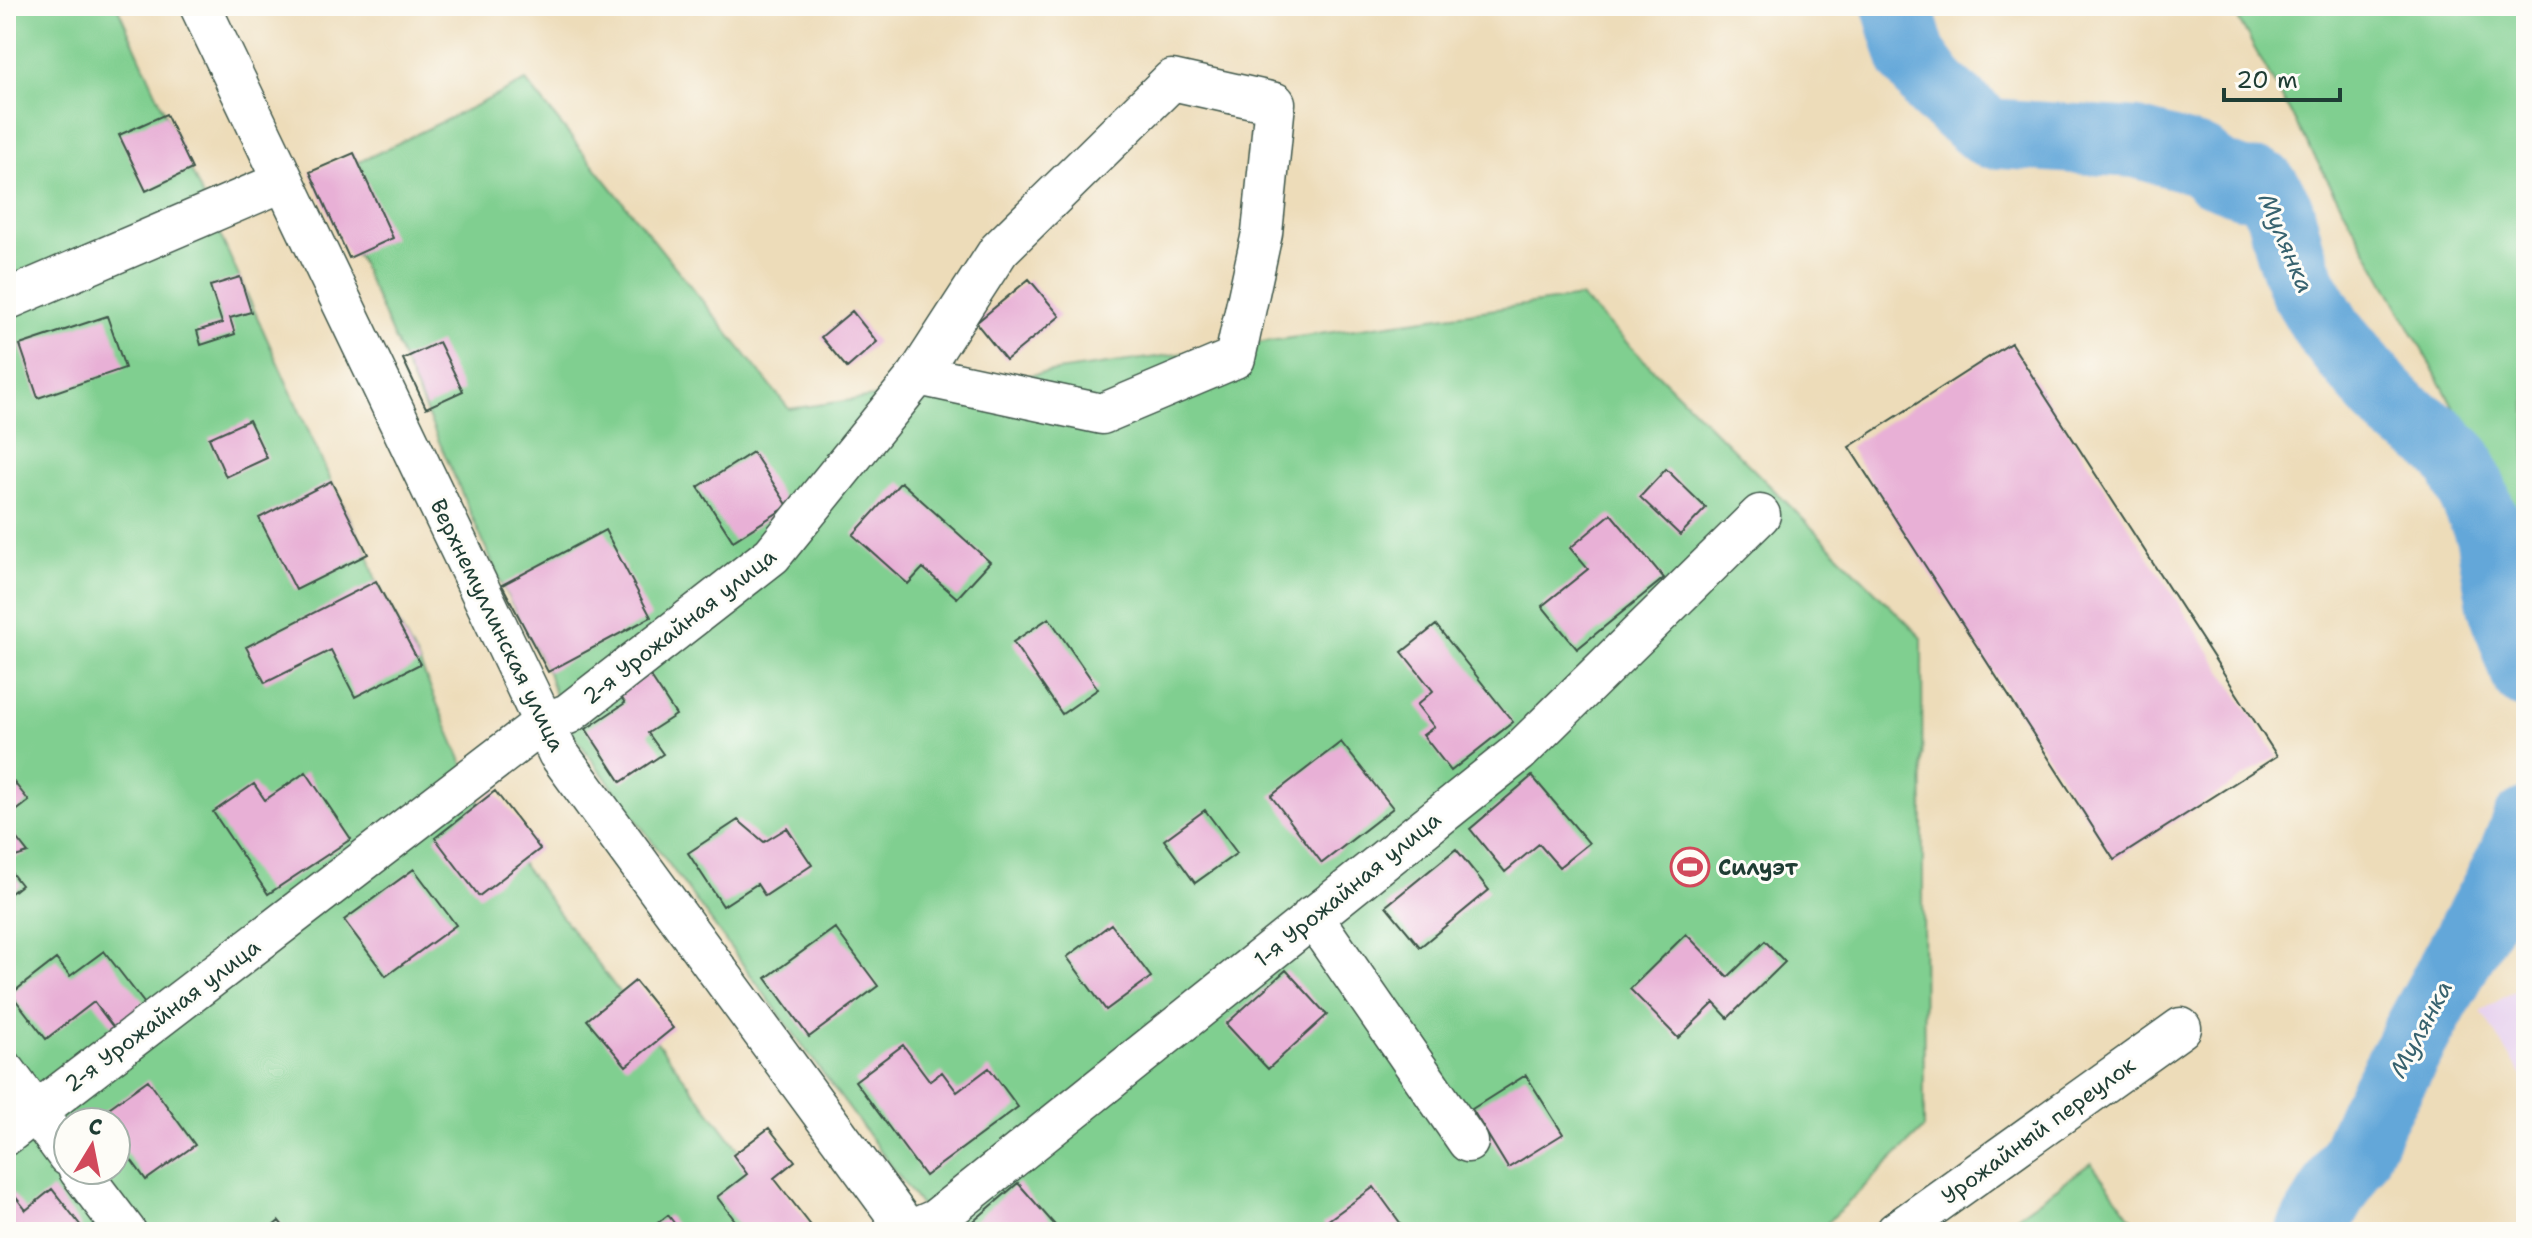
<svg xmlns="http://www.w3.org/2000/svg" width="2532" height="1238" viewBox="0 0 2532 1238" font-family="'Shantell Sans',sans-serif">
  <rect width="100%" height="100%" fill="#fdfcf7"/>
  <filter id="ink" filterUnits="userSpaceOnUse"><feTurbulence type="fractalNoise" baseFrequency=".0125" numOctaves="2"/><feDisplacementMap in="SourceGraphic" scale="16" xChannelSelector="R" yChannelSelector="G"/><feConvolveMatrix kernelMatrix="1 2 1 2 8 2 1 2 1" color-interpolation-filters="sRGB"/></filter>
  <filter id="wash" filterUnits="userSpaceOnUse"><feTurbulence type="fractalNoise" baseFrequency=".006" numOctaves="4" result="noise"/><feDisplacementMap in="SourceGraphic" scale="32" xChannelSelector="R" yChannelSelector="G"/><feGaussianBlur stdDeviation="1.8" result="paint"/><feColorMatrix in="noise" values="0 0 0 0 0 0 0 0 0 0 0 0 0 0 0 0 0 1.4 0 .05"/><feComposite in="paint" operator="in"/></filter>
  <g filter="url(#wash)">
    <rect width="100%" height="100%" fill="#eddcb9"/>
    <path fill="#e7d2ef" d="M2526,984V1082L2481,1011Z"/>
    <path fill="#80cf90" stroke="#508662" stroke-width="2" fill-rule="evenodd" d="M6,6H117L331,481L368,554L376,581L420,664L485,815L801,1232H6ZM68,1122H116V1170H68Z
      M2231,6H2526V537Z
      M526,81L789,409L1581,297L1922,638L1924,1128L1818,1232H940L562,719L548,672L502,585L324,179Z
      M2091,1163L2136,1224L2125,1232H1995Z"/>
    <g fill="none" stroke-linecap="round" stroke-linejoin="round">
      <path stroke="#64a7d9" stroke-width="70" d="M1897,6L1912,56L1937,90L1988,133L2136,143L2201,161L2215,173L2242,183L2261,184L2270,194L2280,213L2290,252L2303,287L2329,331L2380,392L2402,414L2435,436L2460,462L2490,534L2502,604L2526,674
        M2311,1232L2355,1155L2373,1114L2511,861L2526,823"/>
    </g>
    <g id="blocks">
      <path fill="#e8b0d6" d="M166,114L192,169L146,191L119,135Z
        M354,153L393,238L349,258L310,172Z
        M240,277L251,312L230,318L235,334L201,345L197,331L222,323L210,286Z
        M1029,279L1060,316L1006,360L976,323Z
        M852,311L877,342L847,368L821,337Z
        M107,316L125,368L38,398L20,345Z
        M439,342L463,391L426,408L403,359Z
        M2011,343L2277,756L2114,860L1849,447Z
        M249,420L267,458L226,477L209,438Z
        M753,452L788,506L733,541L698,487Z
        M1666,469L1706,508L1680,535L1640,497Z
        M331,481L368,554L296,590L259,518Z
        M901,482L990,562L957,598L923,568L908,584L853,535Z
        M1611,514L1664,578L1577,649L1542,606L1588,569L1570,548Z
        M605,530L651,617L548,672L502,585Z
        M376,581L420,664L355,697L331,650L265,683L246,647Z
        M1049,618L1098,689L1062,714L1013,642Z
        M1436,625L1513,722L1451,771L1423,735L1434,727L1417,705L1433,691L1402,652Z
        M649,674L676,715L648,733L663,754L621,782L586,729L625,703L619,694Z
        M1341,742L1393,808L1322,863L1271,796Z
        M306,772L351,839L268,894L213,812L254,784L265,800Z
        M9,776L29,801L6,819V779Z
        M1532,776L1589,843L1559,867L1539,844L1505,872L1470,829Z
        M495,791L540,849L479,896L435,838Z
        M1205,810L1237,853L1195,883L1164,840Z
        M738,820L764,842L787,828L812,865L765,896L757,884L723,906L688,853Z
        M6,825L28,853L6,860Z
        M1456,849L1489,890L1420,947L1386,906Z
        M6,866L21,885L6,897Z
        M414,869L456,925L386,976L344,920Z
        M1111,924L1151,977L1106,1010L1067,957Z
        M835,928L878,986L809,1037L766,978Z
        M1686,934L1728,977L1765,941L1785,962L1728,1018L1714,1003L1678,1038L1630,989Z
        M104,951L148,1008L117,1032L94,1002L46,1039L11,994L56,959L70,976Z
        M1286,970L1327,1015L1268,1069L1226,1024Z
        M635,981L673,1028L626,1066L587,1020Z
        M903,1045L930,1081L942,1072L957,1092L989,1068L1018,1107L925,1176L855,1081Z
        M1526,1075L1563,1134L1508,1168L1472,1109Z
        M148,1080L195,1145L146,1180L116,1139V1122H104L99,1115Z
        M769,1128L795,1161L774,1178L816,1232H744L717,1197L747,1174L733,1155Z
        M1018,1183L1061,1232H961Z
        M6,1185L26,1210L52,1189L81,1226L73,1232H6Z
        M1374,1187L1401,1224L1391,1232H1328L1323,1224Z
        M668,1215L681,1232H646Z
        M279,1221L288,1232H266Z"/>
    </g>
  </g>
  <g filter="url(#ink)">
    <use href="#blocks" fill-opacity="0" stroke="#3e5548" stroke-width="2"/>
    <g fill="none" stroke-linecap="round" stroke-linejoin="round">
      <g stroke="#3e5548" stroke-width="43">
        <path id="minor" d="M200,6L558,753L909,1232
          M6,300L284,181
          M1312,916L1468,1142
          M6,1072L68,1156
          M6,1135L543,723L568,714L772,555L918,375L1102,414L1235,358L1262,233L1275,103L1172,80L999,250L918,375
          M79,1170L126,1232
          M907,1232L935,1220L1518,753L1760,515
          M1896,1232L2181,1028"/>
      </g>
      <use href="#minor" stroke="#fff" stroke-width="40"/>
    </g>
  </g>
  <defs>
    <g id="stadium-ring" transform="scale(2)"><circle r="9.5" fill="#fdfcf7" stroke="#d1495b" stroke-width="1.5"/><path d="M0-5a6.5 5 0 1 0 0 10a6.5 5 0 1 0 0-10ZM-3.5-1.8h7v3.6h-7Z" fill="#d1495b"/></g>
  </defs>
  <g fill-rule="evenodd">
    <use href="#stadium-ring" x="1690" y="867"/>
  </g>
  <g text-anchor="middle" stroke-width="6" stroke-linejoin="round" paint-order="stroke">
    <g font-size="22" fill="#1f3d34" stroke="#fdfcf7">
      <text transform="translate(498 625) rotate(64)" y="8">Верхнемуллинская улица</text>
      <text transform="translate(679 626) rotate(-38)" y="8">2-я Урожайная улица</text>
      <text transform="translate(1347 889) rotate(-39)" y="8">1-я Урожайная улица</text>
      <text transform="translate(162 1015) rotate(-37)" y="8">2-я Урожайная улица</text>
      <text transform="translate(2038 1130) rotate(-36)" y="8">Урожайный переулок</text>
    </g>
    <g font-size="22" font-weight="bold" fill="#1f3d34" stroke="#fdfcf7" text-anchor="start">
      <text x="1718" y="875">Силуэт</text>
    </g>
    <g font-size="24" font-style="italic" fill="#37626e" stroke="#fdfcf7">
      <text transform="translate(2286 243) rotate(67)" y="8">Мулянка</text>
      <text transform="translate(2421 1029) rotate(-62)" y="8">Мулянка</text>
    </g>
  </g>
  <rect width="2532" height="1238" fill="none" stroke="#fdfcf7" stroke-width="32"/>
  <g transform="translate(92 1146) rotate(10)"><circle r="38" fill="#fdfcf7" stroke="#a4b0a9" stroke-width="2"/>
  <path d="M0-6L14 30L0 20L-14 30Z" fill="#d1495b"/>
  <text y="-12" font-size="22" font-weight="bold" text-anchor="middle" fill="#1f3d34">С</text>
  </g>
  <path d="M2224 88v12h116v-12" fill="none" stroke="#1f3d34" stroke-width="4"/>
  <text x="2236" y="88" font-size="24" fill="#1f3d34" stroke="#fdfcf7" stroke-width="6" paint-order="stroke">20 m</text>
</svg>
